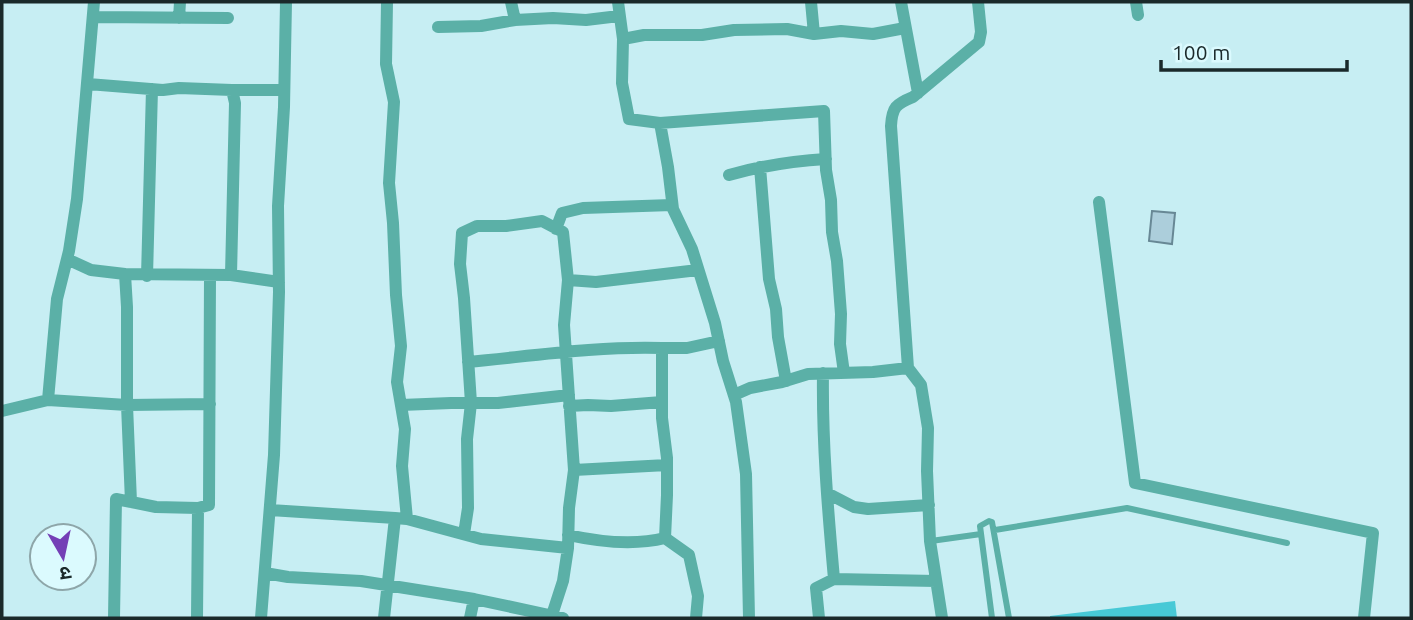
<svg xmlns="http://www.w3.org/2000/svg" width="1413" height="620" viewBox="0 0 1413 620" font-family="Ubuntu,'Noto Sans Devanagari',sans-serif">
  <rect width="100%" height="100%" fill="#c7eef3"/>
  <path fill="#47c9d6" d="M1175,601L1177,618H1050V616Z"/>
  <path fill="#accedb" stroke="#688895" stroke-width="2" d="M1152,211L1175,213L1172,244L1149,241Z"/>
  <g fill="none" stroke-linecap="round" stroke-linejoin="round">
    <path stroke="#5bb0a7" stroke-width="6" d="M995,530L1127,508L1287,543
      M931,541L981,534
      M992,618L980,526L989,521L992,522L1009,618"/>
    <path stroke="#5bb0a7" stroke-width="12" d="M511,2L515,20
      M618,2L623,39L622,83L629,119L660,123L668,167L673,209L692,249L715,323L723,361L736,402L746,474L749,618
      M811,2L814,34
      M901,2L918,93
      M1136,2L1138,15
      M93,17L228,18
      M179,18L180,2
      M438,27L481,26L515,20L553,18L586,20L619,16
      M623,39L644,35H702L734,30L787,29L814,34L841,31L873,34L905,28
      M88,84L163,90L179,88L232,90H284
      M660,123L824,111L826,170L831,200L832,232L837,261L841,314L840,344L844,373
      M760,167L769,279L776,309L778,337L786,381
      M729,175C761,166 793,161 826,159
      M1099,202L1135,483L1373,533L1364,618
      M556,229L562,213L583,208L672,205
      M67,259L91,270L125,274
      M231,275L235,103L232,90
      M147,276L152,89
      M568,280L596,282L698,270
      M662,348H687L719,341
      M468,362C532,356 597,346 662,348V418L667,458V495L665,538C633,546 600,542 568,535
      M908,368L891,126C892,107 896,104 913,97L979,42L981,32L978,2
      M823,373C822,442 828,511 834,579
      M734,395L750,388L782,382L808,374L873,372L908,368L921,385L928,428L927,471L930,541L942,618
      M48,400L127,405L210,404
      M401,405L451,403H498L569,395
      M569,406L588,405L611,406L662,402
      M2,411L48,400L57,299L69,251L77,199L94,2
      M574,470L667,465
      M827,493L854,507L868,509L929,505
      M131,502L127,405V307L125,274L231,275L279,282
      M198,508L209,505L210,275
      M270,510L395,518
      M407,519L481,539L568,548
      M464,534L468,508L467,439L471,403L464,298L460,264L462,233L477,226H506L542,221L563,232L568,280L564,325L574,470L569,508L568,548L563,581L552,615
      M665,538L689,555L698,596L696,618
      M265,573L288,577L361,581L474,599
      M114,618L116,499L156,507L198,508L197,618
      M261,618L274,455L279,292L278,206L284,107L286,2
      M384,618L395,518L407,519L402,466L405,429L397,382L401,346L396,295L393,223L389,183L394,102L386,64L387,2
      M470,618L474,599L563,618
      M819,618L816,588L834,579L936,581"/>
  </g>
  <rect width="1413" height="620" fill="none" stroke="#1a292a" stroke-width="7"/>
  <g transform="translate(63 557) rotate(171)"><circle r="33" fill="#dbfafe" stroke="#8ea6a9" stroke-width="2"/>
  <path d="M0-5L12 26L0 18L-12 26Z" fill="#743fb6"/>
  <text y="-10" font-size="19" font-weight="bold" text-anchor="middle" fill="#1a292a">उ</text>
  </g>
  <path d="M1161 60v10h186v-10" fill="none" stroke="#1a292a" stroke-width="3.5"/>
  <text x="1172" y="60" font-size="21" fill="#1a292a" stroke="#dbfafe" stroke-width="5" paint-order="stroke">100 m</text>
</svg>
